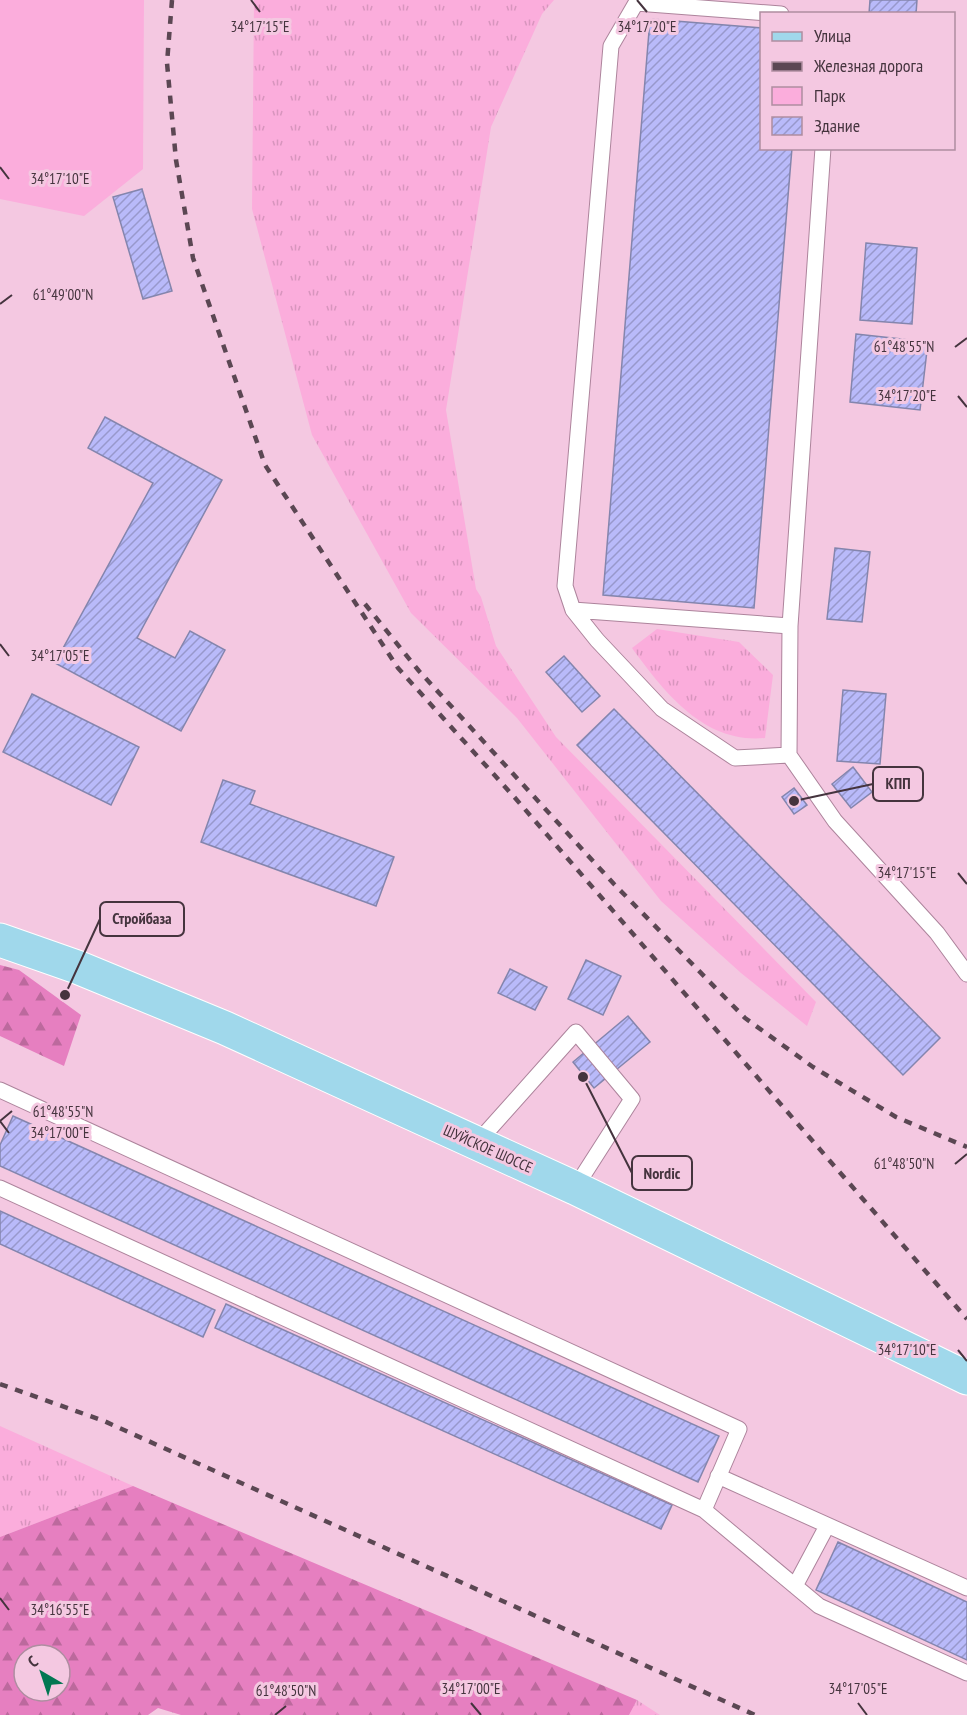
<svg xmlns="http://www.w3.org/2000/svg" width="967" height="1715" viewBox="0 0 967 1715" font-family="'PT Sans Narrow',sans-serif">
  <defs>
    <pattern id="grass-tufts" width="24" height="20" patternUnits="userSpaceOnUse" patternTransform="scale(1.5)"><rect width="24" height="20" fill="#fbaddc"/><path d="M3 7l-1-3M5 7V3M7 7l1-3M15 17l-1-3M17 17v-4M19 17l1-3" fill="none" stroke="#d895be"/></pattern>
    <pattern id="forest-firs" width="22" height="20" patternUnits="userSpaceOnUse" patternTransform="scale(1.5)"><rect width="22" height="20" fill="#e67fc0"/><path d="M5 1l3.5 6h-7zM16 11l3.5 6h-7z" fill="#bc699d"/></pattern>
    <pattern id="building-hatch" width="6" height="6" patternUnits="userSpaceOnUse" patternTransform="scale(1.5)"><rect width="6" height="6" fill="#b9bafa"/><path d="M-1 1l2-2M0 6l6-6M5 7l2-2" fill="none" stroke="#9898cc"/></pattern>
  </defs>
  <rect width="100%" height="100%" fill="#f4c8e1"/>
  <path fill="url(#grass-tufts)" d="M254,0H554L542,14L491,127L446,410L476,589L481,597L496,646L556,737L816,1002L807,1026L741,973L661,901L517,718L411,613L312,435L252,209Z
    M657,629L739,642L773,675L765,738C704,744 664,692 632,648Z
    M0,1426L133,1486L0,1537Z
    M637,1700L660,1715H629Z"/>
  <path fill="url(#forest-firs)" fill-rule="evenodd" d="M0,965L19,970L81,1015L64,1066L0,1036Z
    M133,1486L637,1700L629,1715H181L158,1708L148,1715H0V1537ZM24,1655H60V1691H24Z"/>
  <path fill="#fbaddc" d="M0,0H144L143,169L84,216L0,199Z"/>
  <path fill="url(#building-hatch)" stroke="#8485ad" stroke-width="1.5" d="M870,0H917L916,14H869Z
    M650,19L762,28V148H792L754,608L603,595Z
    M142,189L172,291L143,299L113,197Z
    M866,243L917,248L912,324L860,320Z
    M856,334L928,342L920,410L850,402Z
    M105,417L222,480L137,638L175,658L190,631L225,650L181,731L55,663L153,483L88,448Z
    M835,548L870,552L862,622L827,619Z
    M564,656L600,696L582,712L546,672Z
    M843,690L886,694L880,764L837,761Z
    M32,694L139,747L111,805L3,752Z
    M614,709L940,1038L903,1075L577,745Z
    M853,767L872,792L851,808L832,784Z
    M223,780L255,791L250,804L394,857L376,906L201,842Z
    M794,788L807,805L794,814L782,797Z
    M586,960L621,976L603,1015L568,999Z
    M510,969L547,987L535,1010L498,993Z
    M628,1016L650,1042L594,1088L573,1062Z
    M13,1116L719,1436L698,1482L0,1166V1145Z
    M0,1211L215,1310L203,1337L0,1244Z
    M226,1304L672,1505L661,1529L215,1328Z
    M838,1542L967,1602V1660L816,1590Z"/>
  <g fill="none" stroke-linecap="round" stroke-linejoin="round">
    <g stroke="#ad849c" stroke-width="17">
      <path id="lane" d="M781,14L636,3L611,46L565,586L573,610L597,640L662,709L735,758L789,755
        M823,148L790,626L789,755L835,821L937,933L967,974
        M573,610L790,626
        M0,1090L739,1429L704,1510L0,1188
        M476,1144L576,1032L632,1099L575,1188
        M718,1476L967,1588
        M704,1510L819,1606L967,1673
        M795,1586L827,1526"/>
    </g>
    <g stroke="#fff" stroke-width="35">
      <path id="primary" d="M0,940L77,967L225,1028L575,1188L967,1378"/>
    </g>
    <use href="#lane" stroke="#fff" stroke-width="15"/>
    <use href="#primary" stroke="#a0d8eb" stroke-width="33"/>
    <path stroke="#5b4753" stroke-width="4.5" stroke-dasharray="8 8" stroke-linecap="butt" d="M172,0L167,63L176,160L193,258L265,465L398,668L516,799L967,1319
      M365,604L419,671L614,884L745,1018L813,1067L896,1117L967,1147
      M0,1384L104,1421L755,1715"/>
  </g>
  <path fill="none" stroke="#45343e" stroke-width="2" d="M251,0L260,12M637,0L647,12M0,167L9,179M0,304L12,295M955,347L967,338M958,396L967,407M0,644L9,656M958,873L967,884M0,1121L9,1133M0,1121L12,1111M955,1164L967,1154M958,1350L967,1361M0,1598L9,1610M471,1703L481,1715M858,1703L867,1715M275,1715L286,1706"/>
  <g text-anchor="middle" stroke-width="6" stroke-linejoin="round" paint-order="stroke">
    <g font-size="15" fill="#45343e" stroke="#f4c8e1">
      <text transform="translate(488 1149) rotate(24)" y="5">ШУЙСКОЕ ШОССЕ</text>
    </g>
  </g>
  <g font-size="15" text-anchor="middle" fill="#45343e" stroke="#f4c8e1" stroke-width="6" stroke-linejoin="round" paint-order="stroke">
    <text x="647" y="32">34°17'20"E</text>
    <text x="260" y="32">34°17'15"E</text>
    <text x="60" y="184">34°17'10"E</text>
    <text x="63" y="300">61°49'00"N</text>
    <text x="904" y="352">61°48'55"N</text>
    <text x="907" y="401">34°17'20"E</text>
    <text x="60" y="661">34°17'05"E</text>
    <text x="907" y="878">34°17'15"E</text>
    <text x="63" y="1117">61°48'55"N</text>
    <text x="60" y="1138">34°17'00"E</text>
    <text x="904" y="1169">61°48'50"N</text>
    <text x="907" y="1355">34°17'10"E</text>
    <text x="60" y="1615">34°16'55"E</text>
    <text x="471" y="1694">34°17'00"E</text>
    <text x="858" y="1694">34°17'05"E</text>
    <text x="286" y="1696">61°48'50"N</text>
  </g>
  <path fill="none" stroke="#45343e" stroke-width="2" d="M794 801L873 784M65 995L100 919M583 1077L632 1173"/>
  <g fill="#45343e" stroke="#f4c8e1" stroke-width="2">
    <circle cx="794" cy="801" r="6"/>
    <circle cx="65" cy="995" r="6"/>
    <circle cx="583" cy="1077" r="6"/>
  </g>
  <g fill="#f4c8e1" stroke="#45343e" stroke-width="2">
    <rect x="873" y="767" width="50" height="34" rx="6"/>
    <rect x="100" y="902" width="84" height="34" rx="6"/>
    <rect x="632" y="1156" width="60" height="34" rx="6"/>
  </g>
  <g font-size="16" text-anchor="middle" font-weight="bold" fill="#45343e">
    <text x="898" y="789">КПП</text>
    <text x="142" y="924">Стройбаза</text>
    <text x="662" y="1179">Nordic</text>
  </g>
  <rect x="760" y="12" width="195" height="138" fill="#f4c8e1" stroke="#ae8da0" stroke-width="1.5"/>
  <rect x="772" y="32" width="30" height="9" fill="#a0d8eb" stroke="#ae8da0" stroke-width="1.5"/>
  <text x="814" y="42" font-size="18" fill="#45343e">Улица</text>
  <rect x="772" y="62" width="30" height="9" fill="#5b4753" stroke="#ae8da0" stroke-width="1.5"/>
  <text x="814" y="72" font-size="18" fill="#45343e">Железная дорога</text>
  <rect x="772" y="87" width="30" height="18" fill="#fbaddc" stroke="#ae8da0" stroke-width="1.5"/>
  <text x="814" y="102" font-size="18" fill="#45343e">Парк</text>
  <rect x="772" y="117" width="30" height="18" fill="url(#building-hatch)" stroke="#ae8da0" stroke-width="1.5"/>
  <text x="814" y="132" font-size="18" fill="#45343e">Здание</text>
  <g transform="translate(42 1673) rotate(321)"><circle r="28" fill="#f4c8e1" stroke="#ae8da0" stroke-width="1.5"/>
  <path d="M0-4.5L10 22L0 15L-10 22Z" fill="#027752"/>
  <text y="-9" font-size="16" font-weight="bold" text-anchor="middle" fill="#45343e">С</text>
  </g>
</svg>
